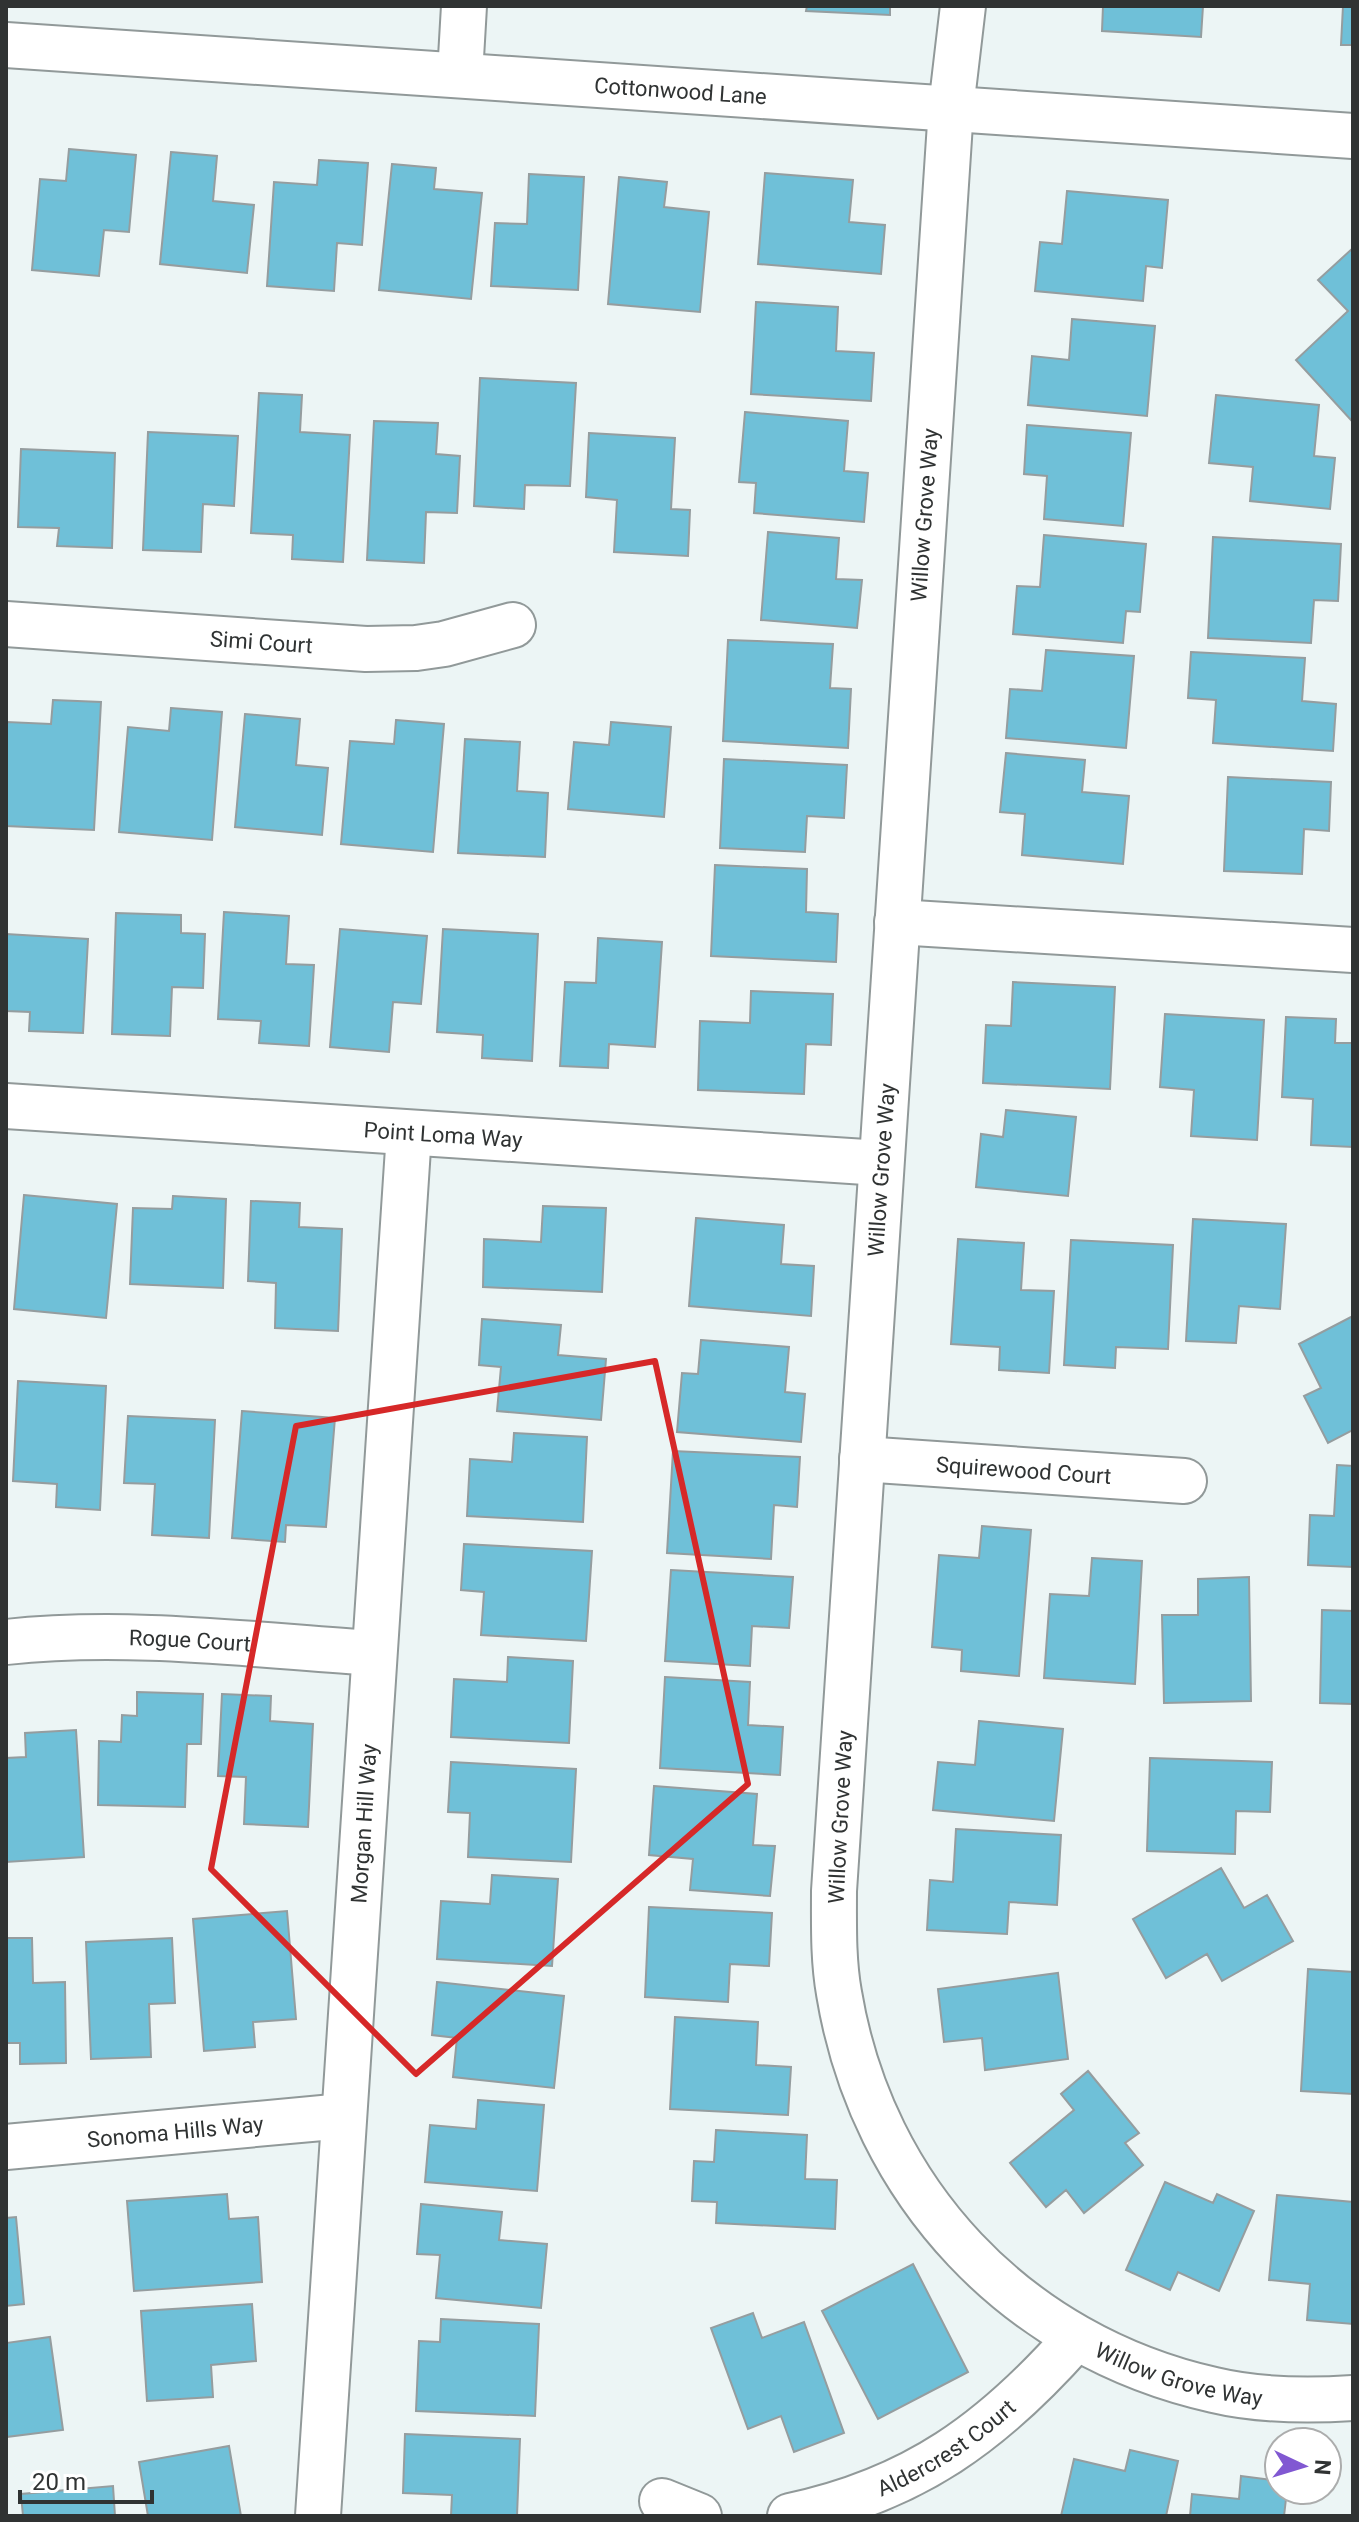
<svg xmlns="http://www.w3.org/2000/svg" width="1359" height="2522" viewBox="0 0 1359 2522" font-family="Roboto,sans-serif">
  <rect width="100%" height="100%" fill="#ecf5f5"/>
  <path fill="#6fc0d8" stroke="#959d9f" stroke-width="2" d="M807,6H890V15L806,11Z
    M1103,6H1203L1201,37L1102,31Z
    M1343,6H1353V45H1341Z
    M69,149L136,155L129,232L104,230L99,276L32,270L40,179L66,181Z
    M171,152L217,156L213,201L254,205L247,273L160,264Z
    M319,160L368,163L362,245L337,243L334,291L267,286L274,182L317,185Z
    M392,164L436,168L434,189L482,193L471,299L379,290Z
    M765,173L853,180L849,222L885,225L881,274L758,264Z
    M529,174L584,177L578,290L491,286L495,223L527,224Z
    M619,177L667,182L664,207L709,212L700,312L608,304Z
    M1067,191L1168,200L1162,268L1146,266L1143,301L1035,291L1040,242L1062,244Z
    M1353,248V418L1351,420L1296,360L1348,311L1318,280Z
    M756,302L838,307L836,351L874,353L871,401L751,394Z
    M1072,319L1155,326L1147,416L1028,405L1032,356L1069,360Z
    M480,378L576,383L570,486L525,485L524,509L474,506Z
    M259,393L302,395L300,432L350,435L343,562L292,559L293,535L251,533Z
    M1216,395L1319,405L1314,456L1335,458L1330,509L1250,501L1253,467L1209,463Z
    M745,412L848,421L844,471L868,473L864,522L754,513L756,483L739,482Z
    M374,421L438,423L436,454L460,456L457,513L426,512L424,563L367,560Z
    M1027,425L1131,433L1123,526L1044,519L1047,476L1024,474Z
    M148,432L238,436L234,506L203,504L201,552L143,550Z
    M589,433L675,438L671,509L690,510L688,556L614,552L617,500L586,497Z
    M21,449L115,453L112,548L57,546L59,528L18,527Z
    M768,532L839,538L836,579L862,580L857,628L761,620Z
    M1044,535L1146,544L1140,612L1126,611L1123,643L1013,634L1017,586L1040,587Z
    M1213,537L1341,544L1338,601L1314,600L1311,643L1208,638Z
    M728,640L833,644L830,688L851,689L848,748L723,741Z
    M1046,650L1134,656L1126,748L1006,738L1010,689L1042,691Z
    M1191,652L1305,658L1302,701L1336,704L1333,751L1213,743L1216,700L1188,698Z
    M53,700L101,702L94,830L6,826L7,722L51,724Z
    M171,708L222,712L212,840L119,832L128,727L169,731Z
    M245,714L300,719L296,765L328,768L322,835L235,827Z
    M396,720L444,724L433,852L341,844L350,741L394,744Z
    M611,722L671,727L664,817L568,809L574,742L609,745Z
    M465,739L520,742L517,791L548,793L545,857L458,853Z
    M1006,753L1085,760L1082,792L1129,796L1123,864L1022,855L1025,814L1000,812Z
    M724,759L847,765L844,818L807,816L805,852L720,848Z
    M1228,777L1331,782L1329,831L1304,829L1302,874L1224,871Z
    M715,865L807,869L806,912L838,914L836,962L711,956Z
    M224,912L289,916L286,964L314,965L309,1046L259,1043L261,1021L218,1019Z
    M116,913L181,915V933L205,934L203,988L172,987L170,1036L112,1034Z
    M340,929L427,936L421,1004L393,1002L389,1052L330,1047Z
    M443,929L538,934L532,1061L482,1058L483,1035L437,1032Z
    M6,934L88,939L83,1033L29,1031L30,1012L6,1011Z
    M598,938L662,942L655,1047L609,1044L608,1068L560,1066L565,982L596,983Z
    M1013,982L1115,987L1110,1089L983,1083L986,1025L1011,1026Z
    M751,991L833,994L831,1045L806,1044L804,1094L698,1090L700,1021L750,1023Z
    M1165,1014L1264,1020L1257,1140L1191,1136L1194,1090L1160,1087Z
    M1286,1017L1336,1019L1335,1043H1353V1147L1311,1145L1313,1099L1282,1097Z
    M1006,1110L1076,1117L1068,1196L976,1187L981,1134L1003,1137Z
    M24,1195L117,1204L106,1318L14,1309Z
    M173,1196L226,1199L223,1288L130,1284L133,1208L172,1209Z
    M251,1201L300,1203L299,1227L342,1229L338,1331L275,1328L276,1283L248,1281Z
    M543,1206L606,1208L602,1292L483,1287L484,1239L541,1242Z
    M696,1218L784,1225L781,1264L814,1266L811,1316L689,1306Z
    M1193,1219L1286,1224L1280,1309L1239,1306L1236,1343L1186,1341Z
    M958,1239L1024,1243L1021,1290L1054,1291L1049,1373L999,1370L1000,1347L951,1344Z
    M1071,1240L1173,1245L1168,1349L1116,1347L1115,1368L1064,1365Z
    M1353,1316V1430L1328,1443L1304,1396L1321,1388L1299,1344Z
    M482,1319L561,1325L558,1355L606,1359L601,1420L497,1411L501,1367L479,1365Z
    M701,1340L789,1347L785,1392L805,1394L801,1442L677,1432L682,1373L698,1374Z
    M18,1381L106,1386L100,1510L56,1507L57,1484L13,1481Z
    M242,1411L335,1418L326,1527L286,1525L285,1542L232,1538Z
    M128,1416L215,1420L209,1538L152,1535L155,1484L124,1483Z
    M514,1433L587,1437L583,1522L467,1516L470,1459L512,1462Z
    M673,1451L800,1457L797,1507L774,1505L771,1559L667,1553Z
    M1337,1465L1353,1466V1567L1308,1565L1310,1515L1334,1516Z
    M982,1526L1031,1530L1019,1676L961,1671L962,1650L932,1647L939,1555L979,1558Z
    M464,1544L592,1551L586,1641L481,1635L484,1592L461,1590Z
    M1092,1558L1142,1561L1135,1684L1044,1678L1050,1594L1089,1596Z
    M671,1570L793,1577L789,1628L752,1626L750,1666L665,1661Z
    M1249,1577L1251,1701L1164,1703L1162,1615H1198V1579Z
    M1322,1610L1353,1611V1704L1320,1703Z
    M508,1657L573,1661L569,1743L451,1737L454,1679L507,1682Z
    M665,1677L750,1682L748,1725L783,1727L780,1775L660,1768Z
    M137,1692L203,1694L201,1744H187L185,1807L98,1805L99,1741L121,1742L122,1715L137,1716Z
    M222,1694L271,1696L270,1721L313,1724L308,1827L244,1824L246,1777L218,1776Z
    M979,1721L1063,1729L1054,1821L933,1810L938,1762L975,1765Z
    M76,1730L84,1857L6,1862V1758L26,1757L25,1733Z
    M1150,1758L1272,1762L1270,1812L1236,1811L1235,1854L1147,1851Z
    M451,1762L576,1769L571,1862L468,1857L470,1813L448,1812Z
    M654,1786L757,1794L753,1845L775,1846L770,1896L690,1890L693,1859L649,1855Z
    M956,1829L1061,1835L1057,1905L1009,1902L1007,1934L927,1930L930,1880L953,1882Z
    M1221,1868L1244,1908L1267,1895L1293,1941L1222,1981L1207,1954L1166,1978L1133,1919Z
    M492,1875L558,1879L552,1966L437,1959L441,1901L490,1904Z
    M649,1907L772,1913L769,1966L730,1964L728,2002L645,1997Z
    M287,1911L296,2019L253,2022L255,2047L204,2051L193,1919Z
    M6,1938H32L33,1983L65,1982L66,2063L20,2064V2043H6Z
    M172,1938L175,2003L149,2004L151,2057L91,2059L86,1942Z
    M1308,1969L1353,1972V2094L1301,2091Z
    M1058,1973L1068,2059L985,2070L982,2038L944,2042L938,1989Z
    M437,1982L564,1996L554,2088L453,2077L457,2038L432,2035Z
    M675,2017L758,2022L756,2065L791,2067L788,2115L670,2109Z
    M1088,2071L1139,2133L1125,2143L1143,2165L1084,2213L1066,2190L1046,2207L1010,2163L1074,2110L1061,2094Z
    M478,2100L544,2105L537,2191L425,2182L430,2125L476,2129Z
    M716,2130L807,2135L805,2179L837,2180L835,2229L716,2223L717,2202L692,2201L694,2161L714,2162Z
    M1165,2182L1213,2203L1217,2194L1254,2211L1219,2291L1178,2272L1170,2290L1126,2270Z
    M227,2194L229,2219L258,2217L262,2282L134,2291L127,2201Z
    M1277,2195L1353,2202V2324L1307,2320L1310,2284L1269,2280Z
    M421,2204L502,2212L499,2240L547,2244L541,2308L436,2298L440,2255L417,2254Z
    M16,2217L24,2304L6,2306V2218Z
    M913,2264L968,2372L878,2419L822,2311Z
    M252,2304L256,2361L211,2365L213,2397L147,2401L141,2311Z
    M753,2313L762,2338L804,2322L844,2433L794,2452L781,2416L748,2429L711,2328Z
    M441,2319L539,2324L535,2416L416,2411L419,2341L440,2342Z
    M50,2337L63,2430L6,2437V2343Z
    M405,2434L520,2439L517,2516H451L452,2495L403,2493Z
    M229,2446L241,2516H148L139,2462Z
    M1130,2450L1178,2461L1166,2516H1061L1074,2459L1125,2471Z
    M1241,2476L1279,2481V2490H1287L1284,2516H1190L1192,2494L1239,2499Z
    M113,2486L115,2516H23L21,2494Z"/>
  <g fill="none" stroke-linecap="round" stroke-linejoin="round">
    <g stroke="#919999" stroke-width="48">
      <g id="minor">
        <path id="s1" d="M963,6L951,108L834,1891C834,1925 833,1959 839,1993C872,2192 1017,2346 1214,2390C1260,2401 1307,2401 1353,2398"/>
        <path id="s2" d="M6,45L1353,136"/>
        <path d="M460,75L464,6"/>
        <path id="s3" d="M6,624L366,649L416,648L444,644L513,625"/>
        <path d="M897,922L1353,950"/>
        <path id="s4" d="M6,1106L881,1163"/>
        <path id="s5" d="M862,1459L1184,1481"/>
        <path id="s6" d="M6,1642C128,1629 252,1645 374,1653"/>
        <path id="s7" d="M6,2147L344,2116"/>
        <path d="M662,2501L699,2516"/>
        <path id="s8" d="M318,2516L409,1133"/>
        <path id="s9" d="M790,2516C914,2490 993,2432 1076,2338"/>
      </g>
    </g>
    <use href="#minor" stroke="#fff" stroke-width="44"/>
  </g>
  <path fill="none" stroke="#d62828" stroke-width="6" stroke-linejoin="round" d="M655,1361L748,1784L416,2074L211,1869L296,1426Z"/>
  <g text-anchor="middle" stroke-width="6" stroke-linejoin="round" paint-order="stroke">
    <g font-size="22" fill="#303333" stroke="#fff">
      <text dy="8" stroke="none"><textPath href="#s2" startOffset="676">Cottonwood Lane</textPath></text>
      <text transform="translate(924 515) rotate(-86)" y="8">Willow Grove Way</text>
      <text dy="8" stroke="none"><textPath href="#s3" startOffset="256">Simi Court</textPath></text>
      <text dy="8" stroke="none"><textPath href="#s4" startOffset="438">Point Loma Way</textPath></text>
      <text transform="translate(881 1170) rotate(-86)" y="8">Willow Grove Way</text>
      <text dy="8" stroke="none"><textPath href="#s5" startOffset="162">Squirewood Court</textPath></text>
      <text dy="8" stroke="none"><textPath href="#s6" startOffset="184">Rogue Court</textPath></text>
      <text transform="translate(840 1817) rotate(-87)" y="8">Willow Grove Way</text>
      <text dy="8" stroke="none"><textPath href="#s8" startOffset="694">Morgan Hill Way</textPath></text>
      <text dy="8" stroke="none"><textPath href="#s7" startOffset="170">Sonoma Hills Way</textPath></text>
      <text dy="8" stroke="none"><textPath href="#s1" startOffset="2534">Willow Grove Way</textPath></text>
      <text dy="8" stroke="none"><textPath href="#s9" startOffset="172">Aldercrest Court</textPath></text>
    </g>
  </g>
  <rect width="1359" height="2522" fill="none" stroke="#303333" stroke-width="16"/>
  <g transform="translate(1303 2466) rotate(94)"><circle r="38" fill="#ffffff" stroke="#acadad" stroke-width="2"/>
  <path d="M0-6L14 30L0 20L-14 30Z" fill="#8158d2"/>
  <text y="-12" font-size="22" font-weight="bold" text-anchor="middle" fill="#303333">N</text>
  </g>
  <path d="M20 2490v12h132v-12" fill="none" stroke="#303333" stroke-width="4"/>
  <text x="32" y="2490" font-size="24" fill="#303333" stroke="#ffffff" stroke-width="6" paint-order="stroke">20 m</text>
</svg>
